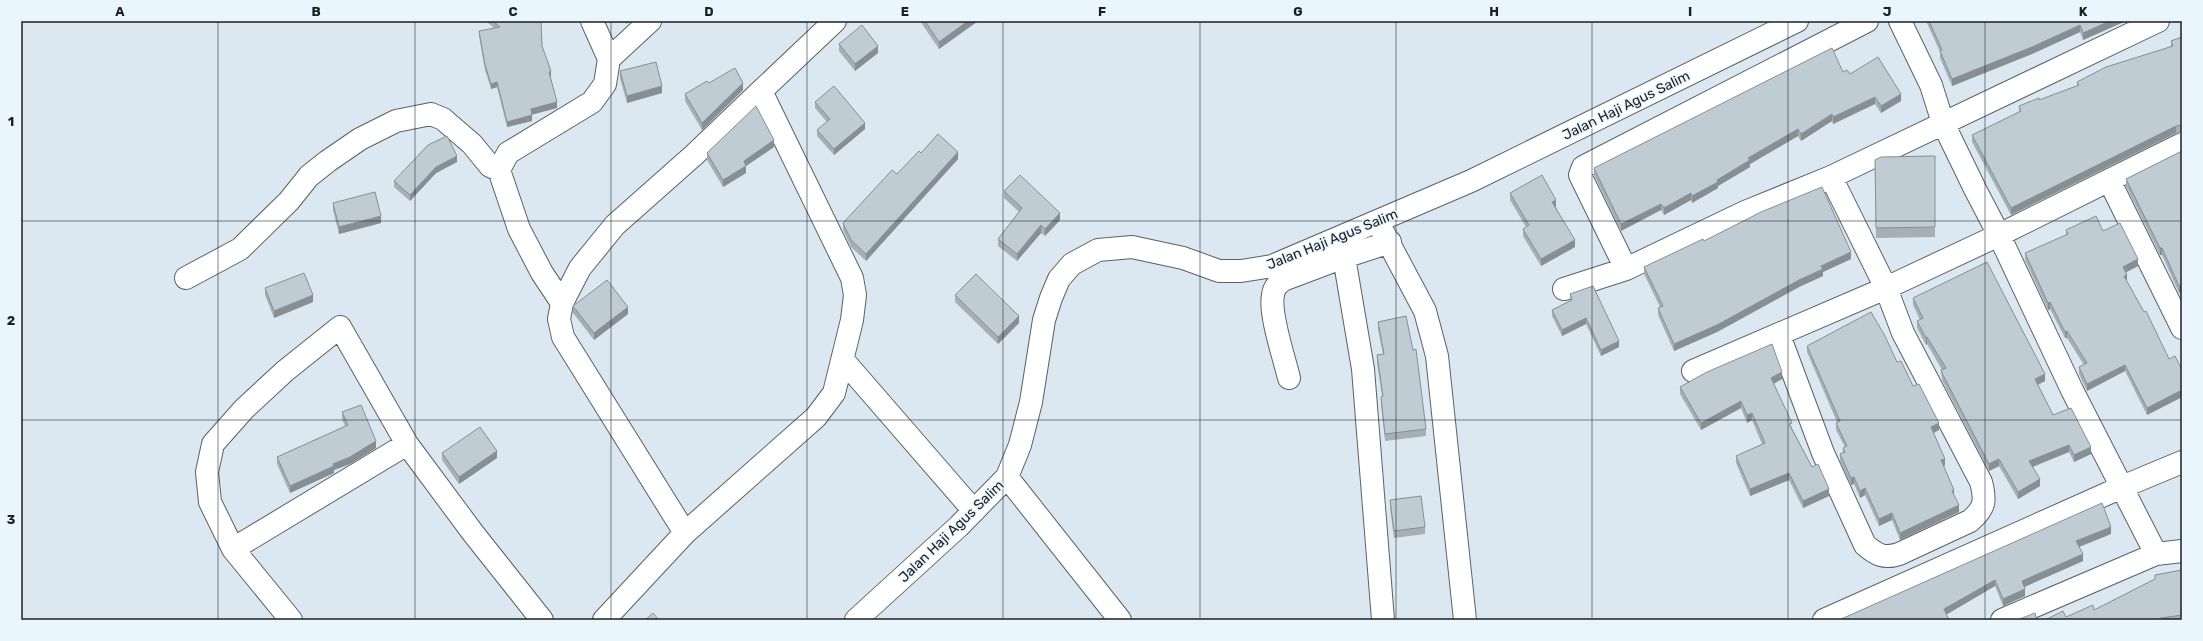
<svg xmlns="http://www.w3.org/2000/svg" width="2203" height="641" viewBox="0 0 2203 641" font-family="Rubik,sans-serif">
  <rect width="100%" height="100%" fill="#dce8f1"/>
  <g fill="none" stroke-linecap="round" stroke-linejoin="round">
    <g stroke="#576269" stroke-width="24">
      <path id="minor" d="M1867,21L1583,167L1580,175L1626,269L1745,212L1831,177L2158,21
        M1900,21L1931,85L1943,123L1975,189L1999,235L2072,390L2156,554
        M609,59L650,21
        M2109,180L2182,328
        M1382,230L1425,311L1437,356L1465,620
        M186,278L240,249L289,201L309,176L328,161L360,139L396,121L431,114L443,119L472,144L490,166L499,170
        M1564,289L1626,269
        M562,303L542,273L519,229L499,170L508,153L592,102L605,84L609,59L592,21
        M1779,335L1823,453L1865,545C1877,555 1884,559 1899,554L1970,521C1985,508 1986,501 1981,482L1903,333L1886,288L1831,177
        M843,360L974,511
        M1693,371L1886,288L1999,235L2182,144
        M1289,378C1284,357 1269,314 1273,295C1274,287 1278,284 1283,280L1344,257
        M1007,477L1120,620
        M685,533L563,337L559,319L562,303L580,268L615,225L694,155L761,91
        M233,549L407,444
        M291,620L233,549L210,502L207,472L213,444L244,409L285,371L340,327L407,444L473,533L542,620
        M604,620L685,533L816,417L834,393L852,320L855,295L852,278L761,91L835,21
        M856,620L959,526L1007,477L1020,445L1031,402L1044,320L1051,298L1059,279L1072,264L1098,250L1132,247L1183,258L1219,271H1241L1272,266L1471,181L1797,21
        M1383,620L1363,369L1344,257L1390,242
        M1824,620L2122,487L2182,462
        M2002,620L2156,554L2182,551"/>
    </g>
    <use href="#minor" stroke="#fff" stroke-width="22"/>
  </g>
  <path fill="#a4afb6" d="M486,21H541L542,46L551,77H550L557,108L532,114V121L507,127L497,87L491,89L485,70L479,36V31L494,28Z
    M920,21H978L939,49Z
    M1926,21H2126L2083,40L2080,32L2032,54L1952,86L1940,58V52Z
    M2182,37V132L2176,133L2011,215L1972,142V135L2019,112V106L2039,100L2077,86V82L2171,46V41Z
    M839,44L878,53L855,71L839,51Z
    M620,71L662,93L627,103L620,78Z
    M1850,74L1901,101L1881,113L1875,104L1833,124L1832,121L1801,141L1798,136L1750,164V167L1718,186V188L1692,203L1691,200L1664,215L1661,210L1621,231L1594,175V168Z
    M709,83L743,90L702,130L685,101V94Z
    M815,102L865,129L834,155L817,136V130L827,122L815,108Z
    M774,147L746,166V173L723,187L707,160V153Z
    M2182,151L2179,293L2162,255H2160L2126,186V179Z
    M921,153L958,159L866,261L851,247L843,230V223Z
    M1935,156V237L1876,238L1875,160Z
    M457,162L436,173L410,201L394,187V181Z
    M1004,191L1060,220L1045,236L1041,233L1017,261L998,246V239L1019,212L1004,198Z
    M1510,193L1556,207L1575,247L1541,266L1523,236V229L1526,227L1510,200Z
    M333,203L381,223L339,234L333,210Z
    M2066,230L2103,231L2138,266L2126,272L2127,281L2169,359L2182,370V397L2147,415L2125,371L2087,391L2079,374V367L2084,365L2067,338H2065L2050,309L2048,310L2025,260V253L2066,235Z
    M1704,241L1851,259L1823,272V276L1799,287L1717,332L1674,351L1658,315V308L1660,307L1644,274V267Z
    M265,288L313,302L274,318L265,295Z
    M1570,294L1619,347L1601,356L1586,324L1562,336L1552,316V310L1570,301Z
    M955,295L1019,323L998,344L955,302Z
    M1913,298L2045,381L2038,385L2053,415L2091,454L2074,462L2069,452L2033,467L2040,486L2018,499L1999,466L1989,471L1942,380L1941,370H1942L1927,344L1926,345L1917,328V321L1920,320L1913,305Z
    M573,306L628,314L594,340L573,313Z
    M1378,322L1426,429V436L1385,441L1381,404V397L1382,396L1377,362V355L1383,354L1378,329Z
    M1807,346L1897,362L1913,386L1939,430L1934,433L1945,465L1944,466L1959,512L1900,540L1892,520L1879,526L1865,495L1860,498L1854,484L1851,485L1840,461V454L1843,452V448L1845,447L1836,430V423L1837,422L1807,352Z
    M1782,379L1774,384L1792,428L1812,467L1829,496L1803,508L1789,480L1750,496L1736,463V456L1762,444L1752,420L1747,423L1741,408L1701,430L1680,394V387Z
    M342,412L376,448L350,464L334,470V473L290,493L277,464V457L345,426L342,419Z
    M442,453L497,458L459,484L442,460Z
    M1390,500L1425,527V534L1394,538L1390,507Z
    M2111,534L2079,547L2083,561L2024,587L2025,596L2003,606L1995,586L1947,614L1839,620Z
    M2182,570V620H2045L2066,617L2094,610L2155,579V575Z"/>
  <path fill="#868f94" d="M626,21H630L626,24Z
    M968,21H978L939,49V42Z
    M2110,21H2126L2083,40V33Z
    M2080,25V32L2032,54L1952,86V79Z
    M878,46V53L855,71V64Z
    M551,71V77L549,78V72Z
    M497,82V87L491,89V84Z
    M743,83V90L702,130V123Z
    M662,86V93L627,103V96Z
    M1901,94V101L1881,113V106Z
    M1875,97V104L1833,124V117Z
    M557,102V108L531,115V109Z
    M1832,114V121L1801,141V134Z
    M532,115V121L507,127V122Z
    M865,123V129L834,155V149Z
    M2176,126V133L2011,215V208Z
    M1798,129V136L1750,164V167L1718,186V188L1692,203V196L1748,158Z
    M774,140V147L746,166V173L723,187V180L744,161Z
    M958,152V159L866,261V254Z
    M457,156V162L436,173L410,201V195L436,167Z
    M1691,193V200L1664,215V208Z
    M1556,200V207L1552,209V202Z
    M1661,204V210L1621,231V224Z
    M1060,213V220L1045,236V229Z
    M381,216V223L339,234V227Z
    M1041,225V233L1017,261V254Z
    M1575,240V247L1541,266V259Z
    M2160,248H2162V255H2160Z
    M1851,252V259L1823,272V276L1799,287L1717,332L1674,351V344L1821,266Z
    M2138,259V266L2123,274V267Z
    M2127,275V282L2124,276Z
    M2182,285V292L2179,293V286Z
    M313,295V302L274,318V311Z
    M2050,302V309L2048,310V303Z
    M628,307V314L594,340V333Z
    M1019,316V323L998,344V337Z
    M1586,318V324L1562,336V330Z
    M2067,331V338H2065V332Z
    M1927,337V344L1926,345V338Z
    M1619,341V347L1601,356V350Z
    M2125,365V371L2087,391V384Z
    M1782,372V379L1771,385V378Z
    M2045,374V381L2035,386V379Z
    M2182,390V397L2147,415V408Z
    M1741,401V408L1701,430V423Z
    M1752,413V420L1747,423V415Z
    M1939,423V430L1931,434V427Z
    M376,441V448L350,464L334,470V473L290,493V486Z
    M2069,445V452L2029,468V461Z
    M2091,447V454L2074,462V455Z
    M497,451V458L459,484V477Z
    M1945,459V465L1941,467V460Z
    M1999,459V466L1989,471V464Z
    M1789,473V480L1750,496V489Z
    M1854,477V484L1851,485V478Z
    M2040,479V486L2018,499V492Z
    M1865,488V495L1860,498V491Z
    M1829,489V496L1803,508V501Z
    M1954,490V497L1952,491Z
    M1959,505V512L1900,540V533Z
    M1892,513V520L1879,526V519Z
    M2111,527V534L2076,548V541Z
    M2083,554V561L2022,588V581Z
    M1995,580V586L1944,616V609Z
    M2025,589V596L2003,606V599Z"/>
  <path fill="#bfccd4" stroke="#868f94" d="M493,21H541L542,46L551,71L549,72L557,102L531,109L532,115L507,122L497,82L491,84L485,65L479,31L500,27Z
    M925,21H968L939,42Z
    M1929,21H2110L2083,33L2080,25L2032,47L1952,79L1940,51L1942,50Z
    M862,25L878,46L855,64L839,44Z
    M2182,37V125L2176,126L2011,208L1972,135L2021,111L2019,106L2039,98V100L2079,85L2077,82L2106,67L2173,46L2171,41Z
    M1832,48L1843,72L1847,70L1850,74L1878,57L1901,94L1881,106L1875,97L1833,117L1832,114L1801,134L1798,129L1748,158L1750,160L1717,180L1718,182L1692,196L1691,193L1664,208L1661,204L1621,224L1594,168Z
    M656,62L662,86L627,96L620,71Z
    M735,68L743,83L702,123L685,94L707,81L709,83Z
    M834,86L865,123L834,149L817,130L830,119L815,102Z
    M756,106L774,140L744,161L746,166L723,180L707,153Z
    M938,134L958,152L866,254L851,240L843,223L892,170L897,174L919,151L921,153Z
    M447,136L457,156L436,167L410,195L394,181L428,145Z
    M2182,151V285L2179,286L2162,248H2160L2126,179Z
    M1935,156V227L1876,228L1875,160L1881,157Z
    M1020,175L1060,213L1045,229L1041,225L1017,254L998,239L1022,208L1004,191Z
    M1542,175L1556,200L1552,202L1575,240L1541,259L1523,229L1529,225L1510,193Z
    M1822,187L1851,252L1821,266L1823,269L1799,280L1717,325L1674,344L1658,308L1663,306L1644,267L1703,239L1704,241L1761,212Z
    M375,192L381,216L339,227L333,203Z
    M2096,216L2103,231L2120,223L2138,259L2123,267L2127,275L2124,276L2144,312L2146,311L2169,359L2175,356L2182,370V390L2147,408L2125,365L2087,384L2079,367L2087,363L2067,331L2065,332L2050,302L2048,303L2025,253L2068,234L2066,230Z
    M1987,262L2045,374L2035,379L2053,415L2071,408L2091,447L2074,455L2069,445L2029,461L2040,479L2018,492L1999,459L1989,464L1942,373L1941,370L1946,368L1927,337L1926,338L1917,321L1923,318L1913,298Z
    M304,273L313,295L274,311L265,288Z
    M976,274L1019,316L998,337L955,295Z
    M607,280L628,307L594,333L573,306Z
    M1593,286L1619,341L1601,350L1586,318L1562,330L1552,310L1572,300L1570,294Z
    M1871,312L1885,336L1897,362L1901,361L1913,386L1919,384L1939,423L1931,427L1945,459L1941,460L1954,490L1952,491L1959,505L1900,533L1892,513L1879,519L1865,488L1860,491L1854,477L1851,478L1840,454L1845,452L1843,448L1847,446L1836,423L1840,421L1807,346Z
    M1406,316L1413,350L1416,349L1426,429L1385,434L1381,397L1383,396L1377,355L1384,354L1378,322Z
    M1772,344L1782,372L1771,378L1792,423L1789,424L1812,467L1818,464L1829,489L1803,501L1789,473L1750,489L1736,456L1765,443L1752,413L1747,415L1741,401L1701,423L1680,387L1707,372Z
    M361,405L376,441L350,457L333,464L334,466L290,486L277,457L348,425L342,412Z
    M480,427L497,451L459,477L442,453Z
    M1421,496L1425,527L1394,531L1390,500Z
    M2102,503L2111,527L2076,541L2083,554L2022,581L2025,589L2003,599L1995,580L1944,609L1949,620H1839Z
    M2182,570V615L2161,618L2158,620H2045L2063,611L2066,617L2093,605L2094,610L2155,579V575Z
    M653,613L659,620H645Z
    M2035,613L2037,620H2017Z"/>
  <path fill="none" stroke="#1b1f22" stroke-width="1" stroke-opacity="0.55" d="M218,21V620M415,21V620M611,21V620M807,21V620M1003,21V620M1200,21V620M1396,21V620M1592,21V620M1788,21V620M1985,21V620M21,221H2182M21,420H2182"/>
  <g text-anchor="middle" stroke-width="3" stroke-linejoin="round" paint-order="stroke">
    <g font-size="14" fill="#1b1f22" stroke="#e9f6fe">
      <text transform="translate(1626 105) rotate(-26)" y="5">Jalan Haji Agus Salim</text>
      <text transform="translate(1332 239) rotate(-22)" y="5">Jalan Haji Agus Salim</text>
      <text transform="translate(951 531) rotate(-44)" y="5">Jalan Haji Agus Salim</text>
    </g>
  </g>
  <rect width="2203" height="641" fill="none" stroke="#e9f6fe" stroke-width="44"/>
  <rect x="22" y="22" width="2159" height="597" fill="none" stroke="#1b1f22" stroke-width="1.5"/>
  <g font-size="13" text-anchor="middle" font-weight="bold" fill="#1b1f22">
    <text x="120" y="16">A</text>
    <text x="316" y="16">B</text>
    <text x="513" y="16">C</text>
    <text x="709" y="16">D</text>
    <text x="905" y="16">E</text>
    <text x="1102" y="16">F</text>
    <text x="1298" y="16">G</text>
    <text x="1494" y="16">H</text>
    <text x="1690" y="16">I</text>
    <text x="1887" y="16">J</text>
    <text x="2083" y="16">K</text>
    <text x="11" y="126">1</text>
    <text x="11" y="325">2</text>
    <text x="11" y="524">3</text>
  </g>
</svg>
